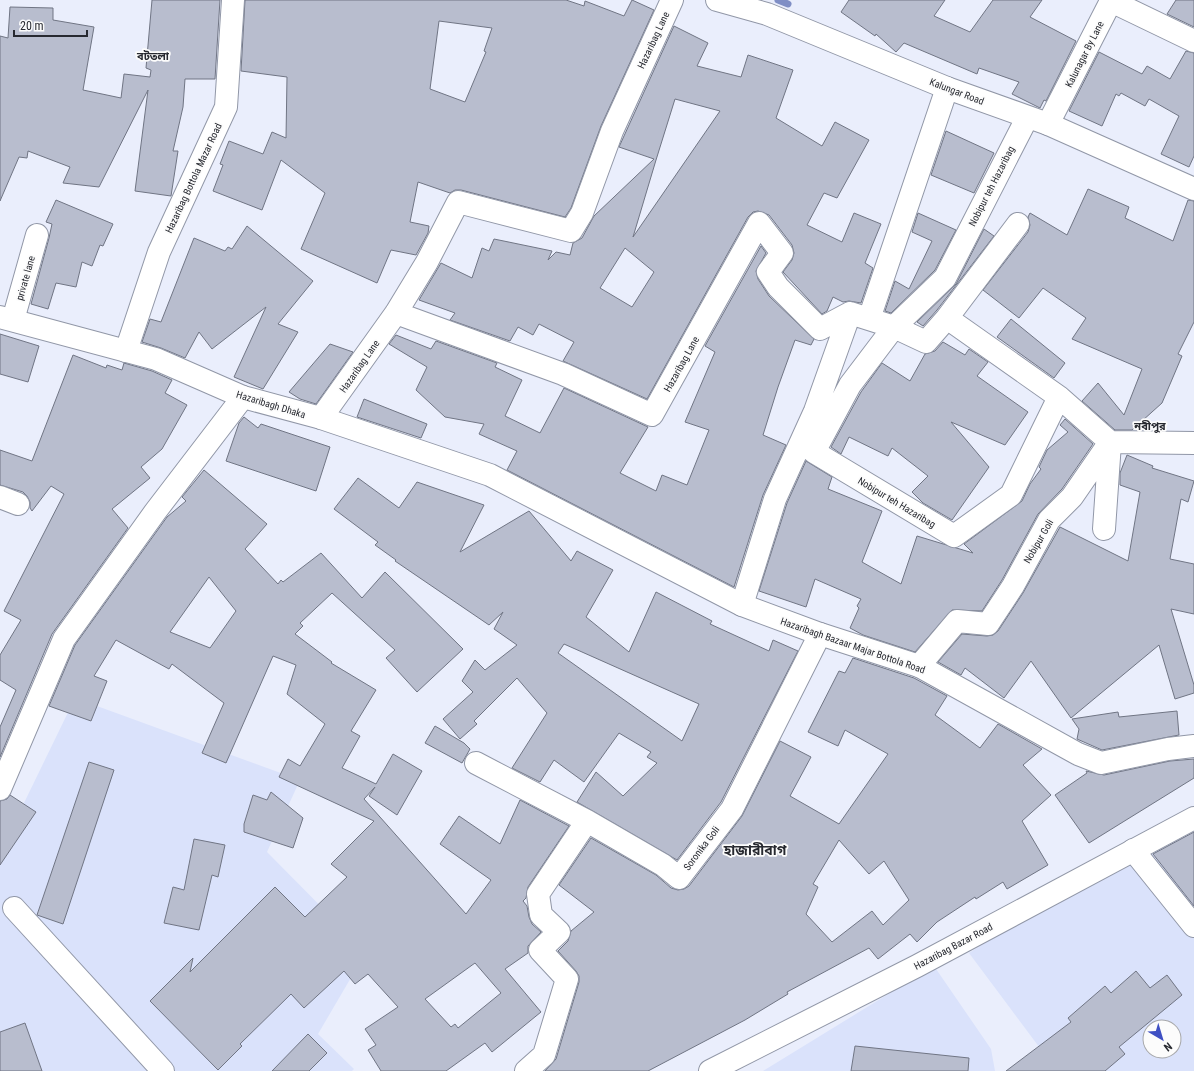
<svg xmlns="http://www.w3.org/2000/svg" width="1194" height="1071" viewBox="0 0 1194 1071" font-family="'Roboto Condensed','Noto Sans Bengali',sans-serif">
  <rect width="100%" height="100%" fill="#eaeefc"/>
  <path fill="#dae2fb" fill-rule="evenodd" d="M75,698L300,780L267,852L366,952L318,1034L354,1069L352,1071H0V847L6,840Z
    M1194,808V1071H1057L969,953ZM1150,1027H1174V1051H1150Z
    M934,966L991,1049L995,1071H763Z"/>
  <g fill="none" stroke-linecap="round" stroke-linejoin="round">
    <path stroke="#7f8ec5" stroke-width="7" d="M778,0L788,4"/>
  </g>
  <path fill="#b8bdce" stroke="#707584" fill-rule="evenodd" d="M152,0H220L215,79H185L183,107L173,151H178L171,196L135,191L148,90L99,187L63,183L70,167L28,151L27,158L19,157L0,201V36L8,38L10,7L53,8V20L94,27L83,90L121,98L124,74L150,77L151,70L146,68Z
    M245,0H566L584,6L585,1L624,16L632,0L654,10L601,126L571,208L565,217L461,190H455L450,193L418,182L410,222L429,226L428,233L416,255L391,250L377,283L301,249L325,193L281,160L262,210L213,191L223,165L220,164L229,141L263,154L272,132L286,138L287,77L241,71ZM439,21L492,28L484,51L486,52L465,102L430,89Z
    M849,0H945L934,16L970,32L993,0H1042L1030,17L1076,41L1046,101L1044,100L1040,108L1012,94L1019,82L979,68L977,74L904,43L896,52L876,34L875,36L841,12Z
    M1176,0H1194V27L1167,14Z
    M674,26L708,43L697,66L741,77L748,55L793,70L776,118L822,146L835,122L869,140L837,198L824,193L807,225L842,242L854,213L881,224L865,263L873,268L861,303L849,301L843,302L833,297L827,311L822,314L783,272L792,260L794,253L792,245L769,215L758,211L753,212L748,217L647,399L563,361L574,342L539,324L533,335L518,327L510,341L450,320L455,313L419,300L441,263L472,278L482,248L489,251L494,239L552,251L548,260L556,252L570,255L573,243L582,238L594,216L654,159L619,147ZM675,99L720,111L633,237L656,160ZM625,248L654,272L632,307L600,288Z
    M1186,51L1194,53V156L1189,167L1161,154L1179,116L1149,99L1145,106L1121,93L1119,96L1116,94L1102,126L1069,111L1099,52L1142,74L1147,66L1170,79Z
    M946,131L994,153L974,193L931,175Z
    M1088,189L1129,207L1125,218L1173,241L1188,200L1194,201V322L1178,354L1182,356L1162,403L1132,430H1115L1082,401L1098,383L1124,415L1142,369L1072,339L1086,318L1043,288L1019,318L983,290L1028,232L1030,225L1028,217L1030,213L1067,235Z
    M56,200L113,224L103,246L100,245L92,266L82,262L76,287L56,283L48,309L31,304L49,238L52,224L46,222Z
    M918,213L956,230L935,270L891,313L885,311L895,281L909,289L932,241L912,232Z
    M247,226L313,281L278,324L298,332L263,389L234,377L266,307L212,349L199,332L185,358L161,348L142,342L150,319L161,322L194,238L225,251L228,247L232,249Z
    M984,229L994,236L937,310L923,326L917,322L956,284Z
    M761,246L766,253L756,271L758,279L769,296L814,339L811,345L795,340L778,387L763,435L786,445L763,495L734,587L507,470L517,451L479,434L484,424L445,417L416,390L427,367L389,344L396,335L431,349L436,341L497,363L495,367L522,380L505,416L540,433L564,388L648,427L620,473L656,491L662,475L687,485L709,430L685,422L715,352L705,346Z
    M1011,319L1065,363L1054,378L997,337Z
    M0,334L39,346L28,382L0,374Z
    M943,342L965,355L969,349L988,362L977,376L1028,412L1005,445L951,422L989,467L952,520L923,503L912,492L928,476L892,448L888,456L849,437L841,454L831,447L861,392L882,363L910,381L925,354L935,351Z
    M330,344L353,352L316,404L300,399L289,392Z
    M73,355L106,368L107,365L122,370L124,363L152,371L172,380L165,393L187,405L162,449L141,467L150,478L112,509L128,528L52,634L0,757V727L16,690L0,680V655L21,620L4,611L64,494L51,486L32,511L30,508V502L27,496L23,492L0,485V450L32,461Z
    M364,399L427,424L421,438L357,417Z
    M244,417L258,428L261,424L330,447L316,491L226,461L239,423Z
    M1065,419L1093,444L1062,489L1038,514L1002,580L982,611L952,610L915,652L863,635L850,628L859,608L857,606L861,599L815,579L806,607L759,591L787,503L806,461L832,477L828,489L882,511L862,562L901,584L917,536L973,553L964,544L1022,501L1030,484L1041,469L1039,467L1047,450L1068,432L1060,425Z
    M1127,455L1153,466L1152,468L1194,481L1188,502L1181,499L1170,559L1194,564V614L1171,609L1194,685V693L1175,699L1159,645L1071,718L1031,661L1004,698L965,668L961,675L938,662L962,634L987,636L993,635L998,631L1023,593L1060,527L1128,561L1140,492L1120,485V473Z
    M204,470L267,524L245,549L278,584L281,580L283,582L321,553L362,598L385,572L463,649L417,692L386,658L395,650L332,593L300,623L303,626L295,634L332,662L331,663L376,690L351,731L360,736L342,768L376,784L393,754L422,771L397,815L369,796L375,787L364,799L466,914L491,880L440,844L459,816L500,844L520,800L569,826L528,887L526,898L523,901L527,906L529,917L532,924L541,932L528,946V953L505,969L541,1012L492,1052L485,1043L446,1071H381L368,1050L376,1045L365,1029L398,1007L368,974L355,984L344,971L304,1008L291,994L240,1044L242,1046L218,1070L150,1001L193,958L190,972L275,887L305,917L347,877L331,864L374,821L279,777L288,759L300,766L325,724L287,694L296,665L273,656L226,763L202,753L224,703L172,664L169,669L116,640L94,676L107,681L91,721L49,706L75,645L167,517L186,501L182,497ZM209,577L236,611L210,648L170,632ZM475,963L501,993L458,1028L455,1024L451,1027L425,999Z
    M358,478L399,508L417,482L484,505L460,552L529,511L571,561L577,551L613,570L586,617L629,652L656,592L712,621L710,624L769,651L773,640L798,651L721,802L677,860L577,802L596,772L623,796L657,763L647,757L651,752L619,733L584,782L554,760L540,782L512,768L547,713L517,678L474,721L477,724L460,739L443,719L473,692L462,681L475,660L485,670L517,645L494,629L503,612L489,625L395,561L396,560L375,545L378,542L334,509ZM564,644L699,704L682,741L558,653Z
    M853,658L914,678L947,696L935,715L980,748L998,724L1042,749L1023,765L1051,795L1022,821L1048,865L1007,889L1003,882L976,899L975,897L937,922L917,942L910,934L878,959L869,948L787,992L788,994L745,1020L648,1071H545L556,1059L579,982V976L576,971L558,951L568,941L571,931L594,912L559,885L591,838L656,875L671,888L678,890L684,889L689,886L742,816L780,741L811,757L790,796L839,824L888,754L845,730L838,746L808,732L839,671L845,673ZM839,840L869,874L884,861L909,900L883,925L872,911L832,942L806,914L818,887L813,884Z
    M1177,711L1179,735L1102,750L1077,739L1079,729L1072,719L1118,712L1119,717Z
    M435,726L464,743L470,749L462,763L425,743Z
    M1194,759V778L1089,843L1055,795L1087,773L1086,771L1104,775L1170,761Z
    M89,762L114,770L63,924L37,915Z
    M271,792L303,818L293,848L244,832V824L253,795L267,800Z
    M10,795L36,812L0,865V801L7,799Z
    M1194,832V906L1153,854Z
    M194,839L225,845L218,877L212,875L199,930L164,923L173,887L184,890Z
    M1136,971L1150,988L1167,975L1182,995L1119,1047L1125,1054L1105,1071H1006L1071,1022L1068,1018L1105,986L1111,993Z
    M25,1023L42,1071H0V1032Z
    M308,1034L327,1053L309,1071H272Z
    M855,1046L969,1058L968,1071H851Z"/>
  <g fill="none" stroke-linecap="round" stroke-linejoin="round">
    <g stroke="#9197a7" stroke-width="24">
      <path id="street" d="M1027,118L945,278L894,327L850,385L814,452L954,536L1011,495L1059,397
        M1048,124L1111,1L1194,41
        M396,313L563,374L652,415L759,223L782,253L768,272L778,287L820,329L850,313L894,327L926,342L947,318L1059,397L1110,442L1194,443
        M947,318L1018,224
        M869,319L947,88
        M13,320L37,235
        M126,351L159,252L226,107L233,0
        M321,418L396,313L427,262L458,202L571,231L582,213L612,131L672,0
        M0,497L18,504
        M1104,529L1110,443
        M742,605L775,499L815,411L850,313
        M919,666L957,621L988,624L1013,586L1049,520L1072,497L1110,442
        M476,763L587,821L663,865L679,878L732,809L820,634
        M0,789L64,639L155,512L243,397
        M1133,850L1194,926
        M14,908L163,1071
        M526,1071L544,1055L567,979L540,950L559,932L541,915L538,894L587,821"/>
    </g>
    <g stroke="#9197a7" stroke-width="24">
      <path id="secondary" d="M717,0L767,14L947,88L1048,124L1194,189
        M0,317L156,359L243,397L321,418L490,475L742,605L820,634L919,666L1078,754L1101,763L1168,749L1194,746
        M710,1071L917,966L1194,818"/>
    </g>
    <use href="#street" stroke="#fff" stroke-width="22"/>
    <use href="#secondary" stroke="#fff" stroke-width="22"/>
  </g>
  <g text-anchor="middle" stroke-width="3.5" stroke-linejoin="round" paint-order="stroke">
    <g font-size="10" fill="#272930" stroke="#fcfcfc">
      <text transform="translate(653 40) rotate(-65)" y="4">Hazaribag Lane</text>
      <text transform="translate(1084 54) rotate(-63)" y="4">Kalunagar By Lane</text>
      <text transform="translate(957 91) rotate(21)" y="4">Kalungar Road</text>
      <text transform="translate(193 178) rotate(-65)" y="4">Hazaribag Bottola Mazar Road</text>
      <text transform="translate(991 186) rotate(-63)" y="4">Nobipur teh Hazaribag</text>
      <text transform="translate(25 278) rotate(-74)" y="4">private lane</text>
      <text transform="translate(681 364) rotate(-61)" y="4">Hazaribag Lane</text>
      <text transform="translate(359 366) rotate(-55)" y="4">Hazaribag Lane</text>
      <text transform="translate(271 404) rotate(17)" y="4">Hazaribagh Dhaka</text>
      <text transform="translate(897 502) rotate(31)" y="4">Nobipur teh Hazaribag</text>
      <text transform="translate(1038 541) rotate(-60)" y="4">Nobipur Goli</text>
      <text transform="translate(853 645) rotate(19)" y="4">Hazaribagh Bazaar Majar Bottola Road</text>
      <text transform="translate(701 848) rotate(-53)" y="4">Soronika Goli</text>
      <text transform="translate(953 946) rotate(-28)" y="4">Hazaribag Bazar Road</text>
    </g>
    <g font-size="11" font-weight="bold" fill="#272930" stroke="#fcfcfc">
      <text x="153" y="60">বটতলা</text>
      <text x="1150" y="430">নবীপুর</text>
    </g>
    <g font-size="14" font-weight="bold" fill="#272930" stroke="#fcfcfc">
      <text x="755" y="855">হাজারীবাগ</text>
    </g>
  </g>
  <g transform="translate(1162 1039) rotate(142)"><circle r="19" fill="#fcfcfc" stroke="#a7a8aa"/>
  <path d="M0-3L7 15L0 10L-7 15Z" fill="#3f50c3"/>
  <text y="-6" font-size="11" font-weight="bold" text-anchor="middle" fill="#272930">N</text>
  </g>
  <path d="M14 30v6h73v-6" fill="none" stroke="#272930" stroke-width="2"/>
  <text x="20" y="30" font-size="12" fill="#272930" stroke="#fcfcfc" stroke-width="3" paint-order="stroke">20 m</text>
</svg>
